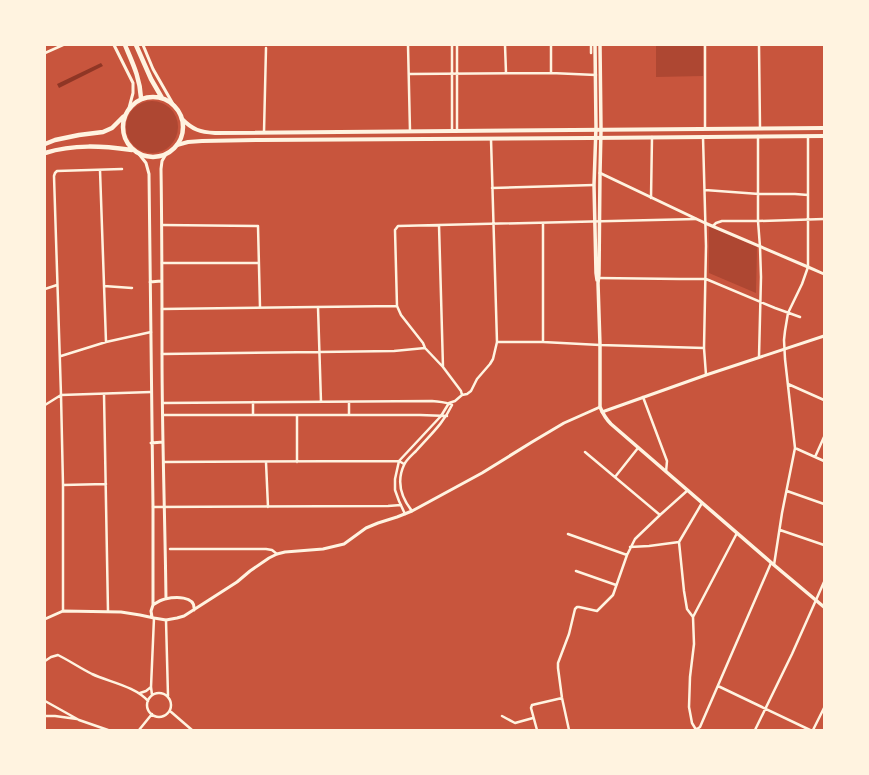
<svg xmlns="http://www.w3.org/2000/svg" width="869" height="775" viewBox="0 0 869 775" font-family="Mulish,sans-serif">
  <rect width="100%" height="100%" fill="#c8553d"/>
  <path fill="#ae4732" d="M656,45H703V76L656,77Z
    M126 127a26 26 0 1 1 52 0a26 26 0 1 1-52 0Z
    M709,226L757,247L756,293L709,273Z"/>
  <path fill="#8f3625" d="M101,63L103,66L59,88L57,84Z"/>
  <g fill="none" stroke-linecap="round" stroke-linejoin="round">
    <path stroke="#fff3e0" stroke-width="2.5" d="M408,45L410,131
      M452,45V131
      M457,45V131
      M505,45L506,73
      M551,45V73
      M591,45V53
      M759,45L760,128
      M45,53L63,45
      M409,74L551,73L596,75
      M705,128V45
      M264,132L266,48
      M758,136V221L760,247L761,277L759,357
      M703,137L706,246L704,348L706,375
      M100,170L106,342
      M492,188L594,185
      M705,190L759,194H795L808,195
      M651,198L652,137
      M543,223V342
      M162,225L258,226L260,307
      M439,225L443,367L461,391L462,395
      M713,226L716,223L722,221H758L824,219
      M162,263H259
      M598,278L680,279H706L775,308L800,317
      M104,286L132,288
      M45,289L57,285
      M318,307L321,402
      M162,309L397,306
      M497,342H543L600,345L704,348
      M162,354L319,352L394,351L425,348
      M61,356L106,342L151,332
      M443,367L425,348L423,343L401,315L397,306L395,230L398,226L696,219
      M788,384L824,400
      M104,394L108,611
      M643,397L667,461L666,472
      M253,402V415
      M163,403L432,401C439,402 446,402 452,405
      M449,403L455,401L462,395L467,394L471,391L477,379L490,364L493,359L497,342L491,139
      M45,405L61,395L151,392
      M163,415H420L447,416
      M349,415V402
      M795,448L824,461
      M585,452L660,515
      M815,457L824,437
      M164,462L399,461L404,464
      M266,462L268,507
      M297,462V415
      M615,477L638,448
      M63,485L106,484
      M787,491L824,504
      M153,507L388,506L401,505
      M412,511C401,497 396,482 404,465C406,460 412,455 416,451C430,435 443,424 452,405
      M405,514L399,501L395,490V479L399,461L441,416L449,403
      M780,530L824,545
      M568,534L627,555
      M679,542L684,591L687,609L693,617L694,644L690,677L689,707L692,723L695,728L697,729L700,727L771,563
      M679,542L702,503
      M630,547L649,546L679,542
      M170,549H266L272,550L277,554
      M774,565L782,513L795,448L785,359L784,340L785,331L788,313L802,284L808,267V136
      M576,571L616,585
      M63,611V485L61,395L54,176L55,173L57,171L122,169
      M693,617L737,533
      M166,620L168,696
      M45,661L51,657L58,655C70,661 80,668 92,674C109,682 135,686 148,701
      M718,686L810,730
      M140,693L146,691L151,687
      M147 705a12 12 0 1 1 24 0a12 12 0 1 1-24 0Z
      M152,695L151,687L154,618
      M45,701L79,720L108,730
      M170,711L192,730
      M45,716H55L77,719
      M502,716L515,723L533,718
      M139,730L152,714
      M537,730L531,708L532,705L562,698
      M569,730L562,698L558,668V663L569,634L575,609L577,607H579L597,611L613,595L627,555L635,539L660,515L688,490
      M755,730L792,654L824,582
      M813,730L824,708"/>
    <path stroke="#fff3e0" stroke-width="3" d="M114,45L133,83V93L129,108
      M143,45L153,69L173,104
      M139,154L146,163L149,174L153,507V605
      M600,173L705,223L808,267L824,274
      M150,282L161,281
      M602,412L706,375L824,336
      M151,443L163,442
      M166,599C165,517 162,435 162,354C162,292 162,230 161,169L162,161L166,154
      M152,617L151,611L153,605C156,603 160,600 165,599C174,597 196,595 194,610
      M45,619L63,611L121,612L140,615L154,618L166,620L177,618L184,616L237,582L250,571L269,558L277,554L285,552L323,549L344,544L366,528L378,523L397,517L412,511L482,473L532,442L564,423L600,407"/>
    <path stroke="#fff3e0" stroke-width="3.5" d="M595,45L596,127L594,185L596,273L597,280
      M600,45L601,130L600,173L599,274L598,283L600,345V407C603,414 606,419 611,424L774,565L824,607"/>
    <path stroke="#fff3e0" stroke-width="4" d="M182,119C193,130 200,132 215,133L824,128
      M177,145L188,142L202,141L260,140L590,138L824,136"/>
    <path stroke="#fff3e0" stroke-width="4.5" d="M125,45C133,64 140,78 141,98
      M136,45L151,79L162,98
      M123 127a30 30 0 1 1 60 0a30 30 0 1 1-60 0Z
      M45,144L55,140L79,135L103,132L112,128L123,117
      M45,153C74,144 102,146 132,150"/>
  </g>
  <rect width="869" height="775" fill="none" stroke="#fff3e0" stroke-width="92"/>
</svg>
